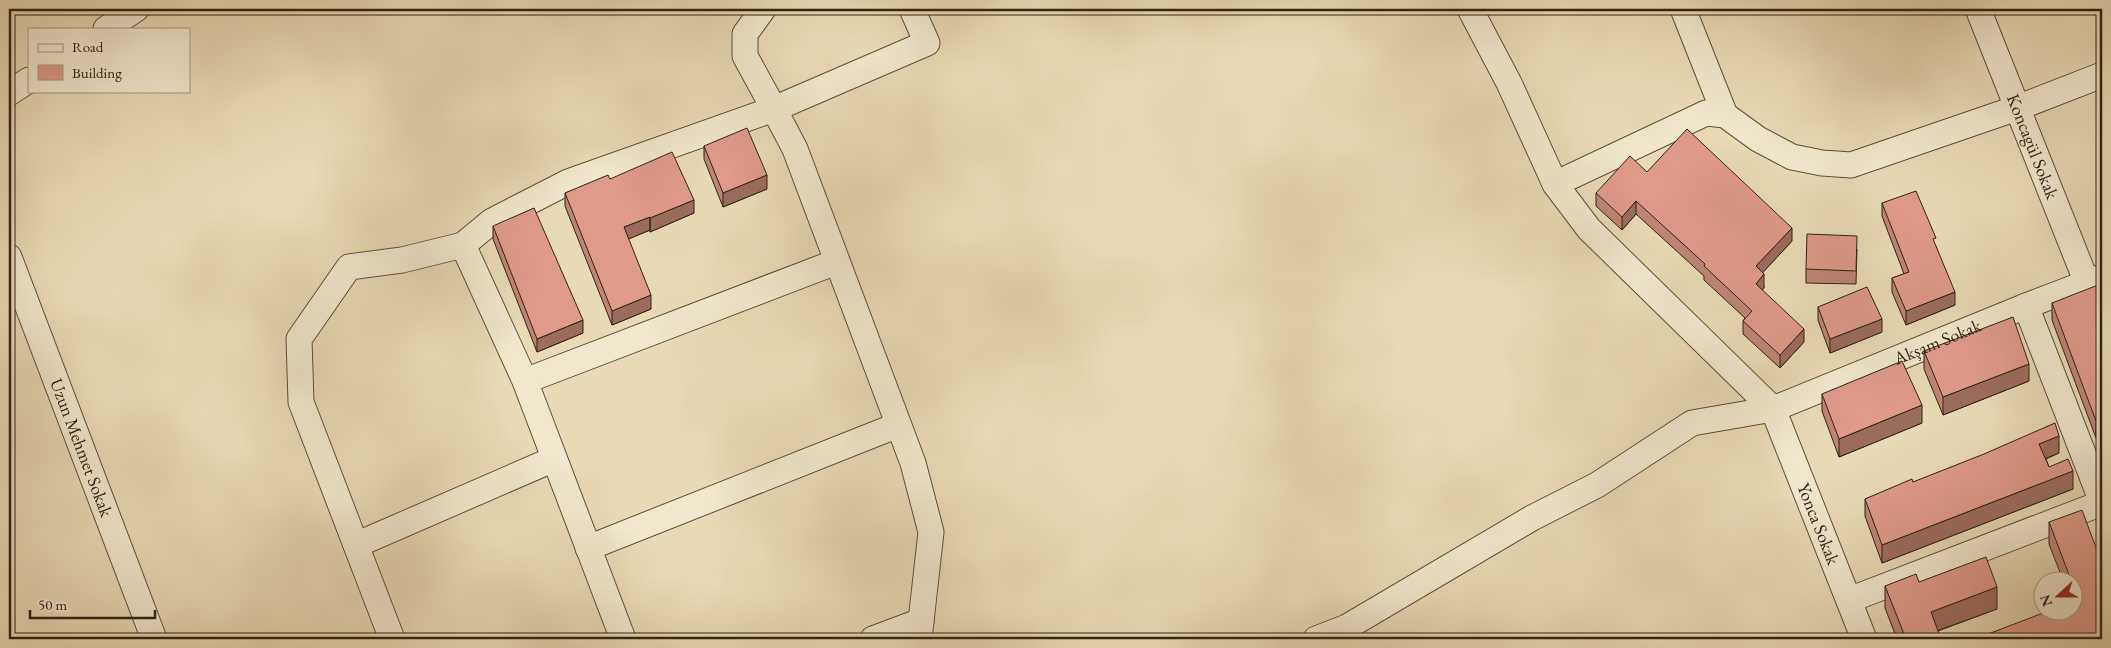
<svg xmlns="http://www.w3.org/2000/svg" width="2111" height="648" viewBox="0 0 2111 648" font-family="'EB Garamond',serif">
  <rect width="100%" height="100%" fill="#e8dab3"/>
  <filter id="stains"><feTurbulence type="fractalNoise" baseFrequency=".004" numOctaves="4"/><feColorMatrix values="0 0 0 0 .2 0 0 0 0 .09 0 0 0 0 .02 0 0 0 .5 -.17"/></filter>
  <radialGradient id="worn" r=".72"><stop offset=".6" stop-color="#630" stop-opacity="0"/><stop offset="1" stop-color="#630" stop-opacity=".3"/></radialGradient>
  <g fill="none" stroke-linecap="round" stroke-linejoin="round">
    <g stroke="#5c513d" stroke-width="27">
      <g id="minor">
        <path d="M912,9L927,43L774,109L795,149L913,463L931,532L919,639"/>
        <path id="s1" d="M1470,9L1509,83L1555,184L1589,229L1773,409L1864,639"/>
        <path d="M1683,9L1725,115"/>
        <path id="s2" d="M1978,9L2087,283"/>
        <path d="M106,29L136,9"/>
        <path d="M9,93L29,80"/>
        <path d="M1555,184L1706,113L1725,115L1758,139L1792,157L1822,163L1851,165L2017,108L2102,75"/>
        <path id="s3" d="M9,257L154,639"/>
        <path d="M2026,306L2102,502"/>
        <path d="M525,381L836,262"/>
        <path d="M356,545L554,459"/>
        <path d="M588,548L898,425"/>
        <path d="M1849,600L2102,503"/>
        <path d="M392,639L301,402L299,339L349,267L402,260L463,245"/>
        <path d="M623,639L525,381L463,245L492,221L568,182L774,109L745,56V34L763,9"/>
        <path d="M873,639L921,621"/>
        <path id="s4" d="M1316,639L1347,627L1532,518L1597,485L1692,423L1773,409L2026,306L2102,277"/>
      </g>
    </g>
    <use href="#minor" stroke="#f0e7ce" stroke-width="25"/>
  </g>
  <path fill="#c08475" stroke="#2e2316" d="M704,146L767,189L723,207L704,159Z
    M1647,172L1792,241L1762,273L1764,288L1762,290L1804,342L1780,368L1743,334V321L1745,318L1704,280V276L1636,214L1622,230L1596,206V193Z
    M610,179L694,213L650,232V230L628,239L651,309L612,325L565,206V193Z
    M1882,203L1936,246L1955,305L1906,325L1892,292V278L1904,274L1882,216Z
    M493,226L583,333L537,352L493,239Z
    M1857,249L1856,284L1806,283V269Z
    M2102,295L2096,438L2052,320V303Z
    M1818,307L1882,332L1830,353L1818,320Z
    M1924,351L2029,381L1943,415L1924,369Z
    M1822,394L1922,423L1839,457L1822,411Z
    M2059,453L2046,459L2049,467L2073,489L1882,563L1865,516V499L1913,482Z
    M2049,522L2102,639L2055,614L2074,610V580H2063L2049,544Z
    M1919,582L1997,609L1938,631L1941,639H1897L1885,608V586Z"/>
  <path fill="#9c6c5f" stroke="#2e2316" d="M767,175V189L723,207V193Z
    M694,200V213L650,232V218Z
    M1636,201V214L1622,230V217Z
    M650,217V230L624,241V227Z
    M1792,228V241L1756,280V266Z
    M1764,274V288L1756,298V284Z
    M1955,292V305L1906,325V311Z
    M651,295V309L612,325V311Z
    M1882,319V332L1830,353V339Z
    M583,320V333L537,352V339Z
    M1804,329V342L1780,368V355Z
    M2029,364V381L1943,415V397Z
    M1922,405V423L1839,457V439Z
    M2102,418V436L2096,438V421Z
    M2059,436V453L2039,461V444Z
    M2073,471V489L1882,563V545Z
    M1997,587V609L1931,633V612Z
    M2102,633V639H2085Z"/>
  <path fill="#df9a88" stroke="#2e2316" d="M747,128L767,175L723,193L704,146Z
    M1687,129L1792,228L1756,266L1764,274L1756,284L1804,329L1780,355L1743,321L1752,311L1704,266L1705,264L1636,201L1622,217L1596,193L1630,156L1647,172Z
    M672,152L694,200L650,218V217L624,227L651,295L612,311L565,193L608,175L610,179Z
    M1916,191L1936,238L1933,239L1955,292L1906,311L1892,278L1909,272L1882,203Z
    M534,208L583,320L537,339L493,226Z
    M1807,234L1857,236L1856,271L1806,269Z
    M2098,285L2102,295V418L2096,421L2052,303Z
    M1867,287L1882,319L1830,339L1818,307Z
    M2013,317L2029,364L1943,397L1924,351Z
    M1902,361L1922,405L1839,439L1822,394Z
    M2055,423L2059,436L2039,444L2049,467L2068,459L2073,471L1882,545L1865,499L1912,479L1913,482L1984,454Z
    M2082,510L2102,564V633L2085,639H1975L2051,610H2054L2055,614L2064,610H2074V607L2080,604L2074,587V580H2071L2049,522Z
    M1986,557L1997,587L1931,612L1941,639H1906L1885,586L1916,574L1919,582Z"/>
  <g text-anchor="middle" stroke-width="4" stroke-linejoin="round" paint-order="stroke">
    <g font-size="18" fill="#2e2316" stroke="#f0e7ce">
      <text dy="6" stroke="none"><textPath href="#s2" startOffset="148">Koncagül Sokak</textPath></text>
      <text dy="6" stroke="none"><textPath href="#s4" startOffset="694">Akşam Sokak</textPath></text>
      <text dy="6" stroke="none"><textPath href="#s3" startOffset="204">Uzun Mehmet Sokak</textPath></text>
      <text dy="6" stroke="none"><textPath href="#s1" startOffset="632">Yonca Sokak</textPath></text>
    </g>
  </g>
  <rect width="2111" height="648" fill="none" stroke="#e8dab3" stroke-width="30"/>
  <rect x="10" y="10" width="2091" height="628" fill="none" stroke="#2e2316" stroke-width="2.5"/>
  <rect x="15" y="15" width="2081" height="618" fill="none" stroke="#2e2316"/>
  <rect x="28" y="28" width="162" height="65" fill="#f0e7ce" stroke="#a29984"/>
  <rect x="38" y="44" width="25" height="8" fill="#f0e7ce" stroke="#a29984"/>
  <text x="72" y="52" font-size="15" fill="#2e2316">Road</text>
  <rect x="38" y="65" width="25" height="15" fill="#df9a88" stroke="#a29984"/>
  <text x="72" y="78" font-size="15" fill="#2e2316">Building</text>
  <g transform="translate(2058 596) rotate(249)"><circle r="24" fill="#f0e7ce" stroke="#a29984"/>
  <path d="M0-4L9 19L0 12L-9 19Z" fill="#8f2418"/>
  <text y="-8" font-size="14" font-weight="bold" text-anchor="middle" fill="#2e2316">N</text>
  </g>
  <path d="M30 610v8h125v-8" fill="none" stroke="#2e2316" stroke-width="2.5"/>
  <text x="38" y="610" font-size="15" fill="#2e2316" stroke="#f0e7ce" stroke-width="4" paint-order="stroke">50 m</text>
  <rect width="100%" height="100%" filter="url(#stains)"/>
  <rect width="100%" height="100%" fill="url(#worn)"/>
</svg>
